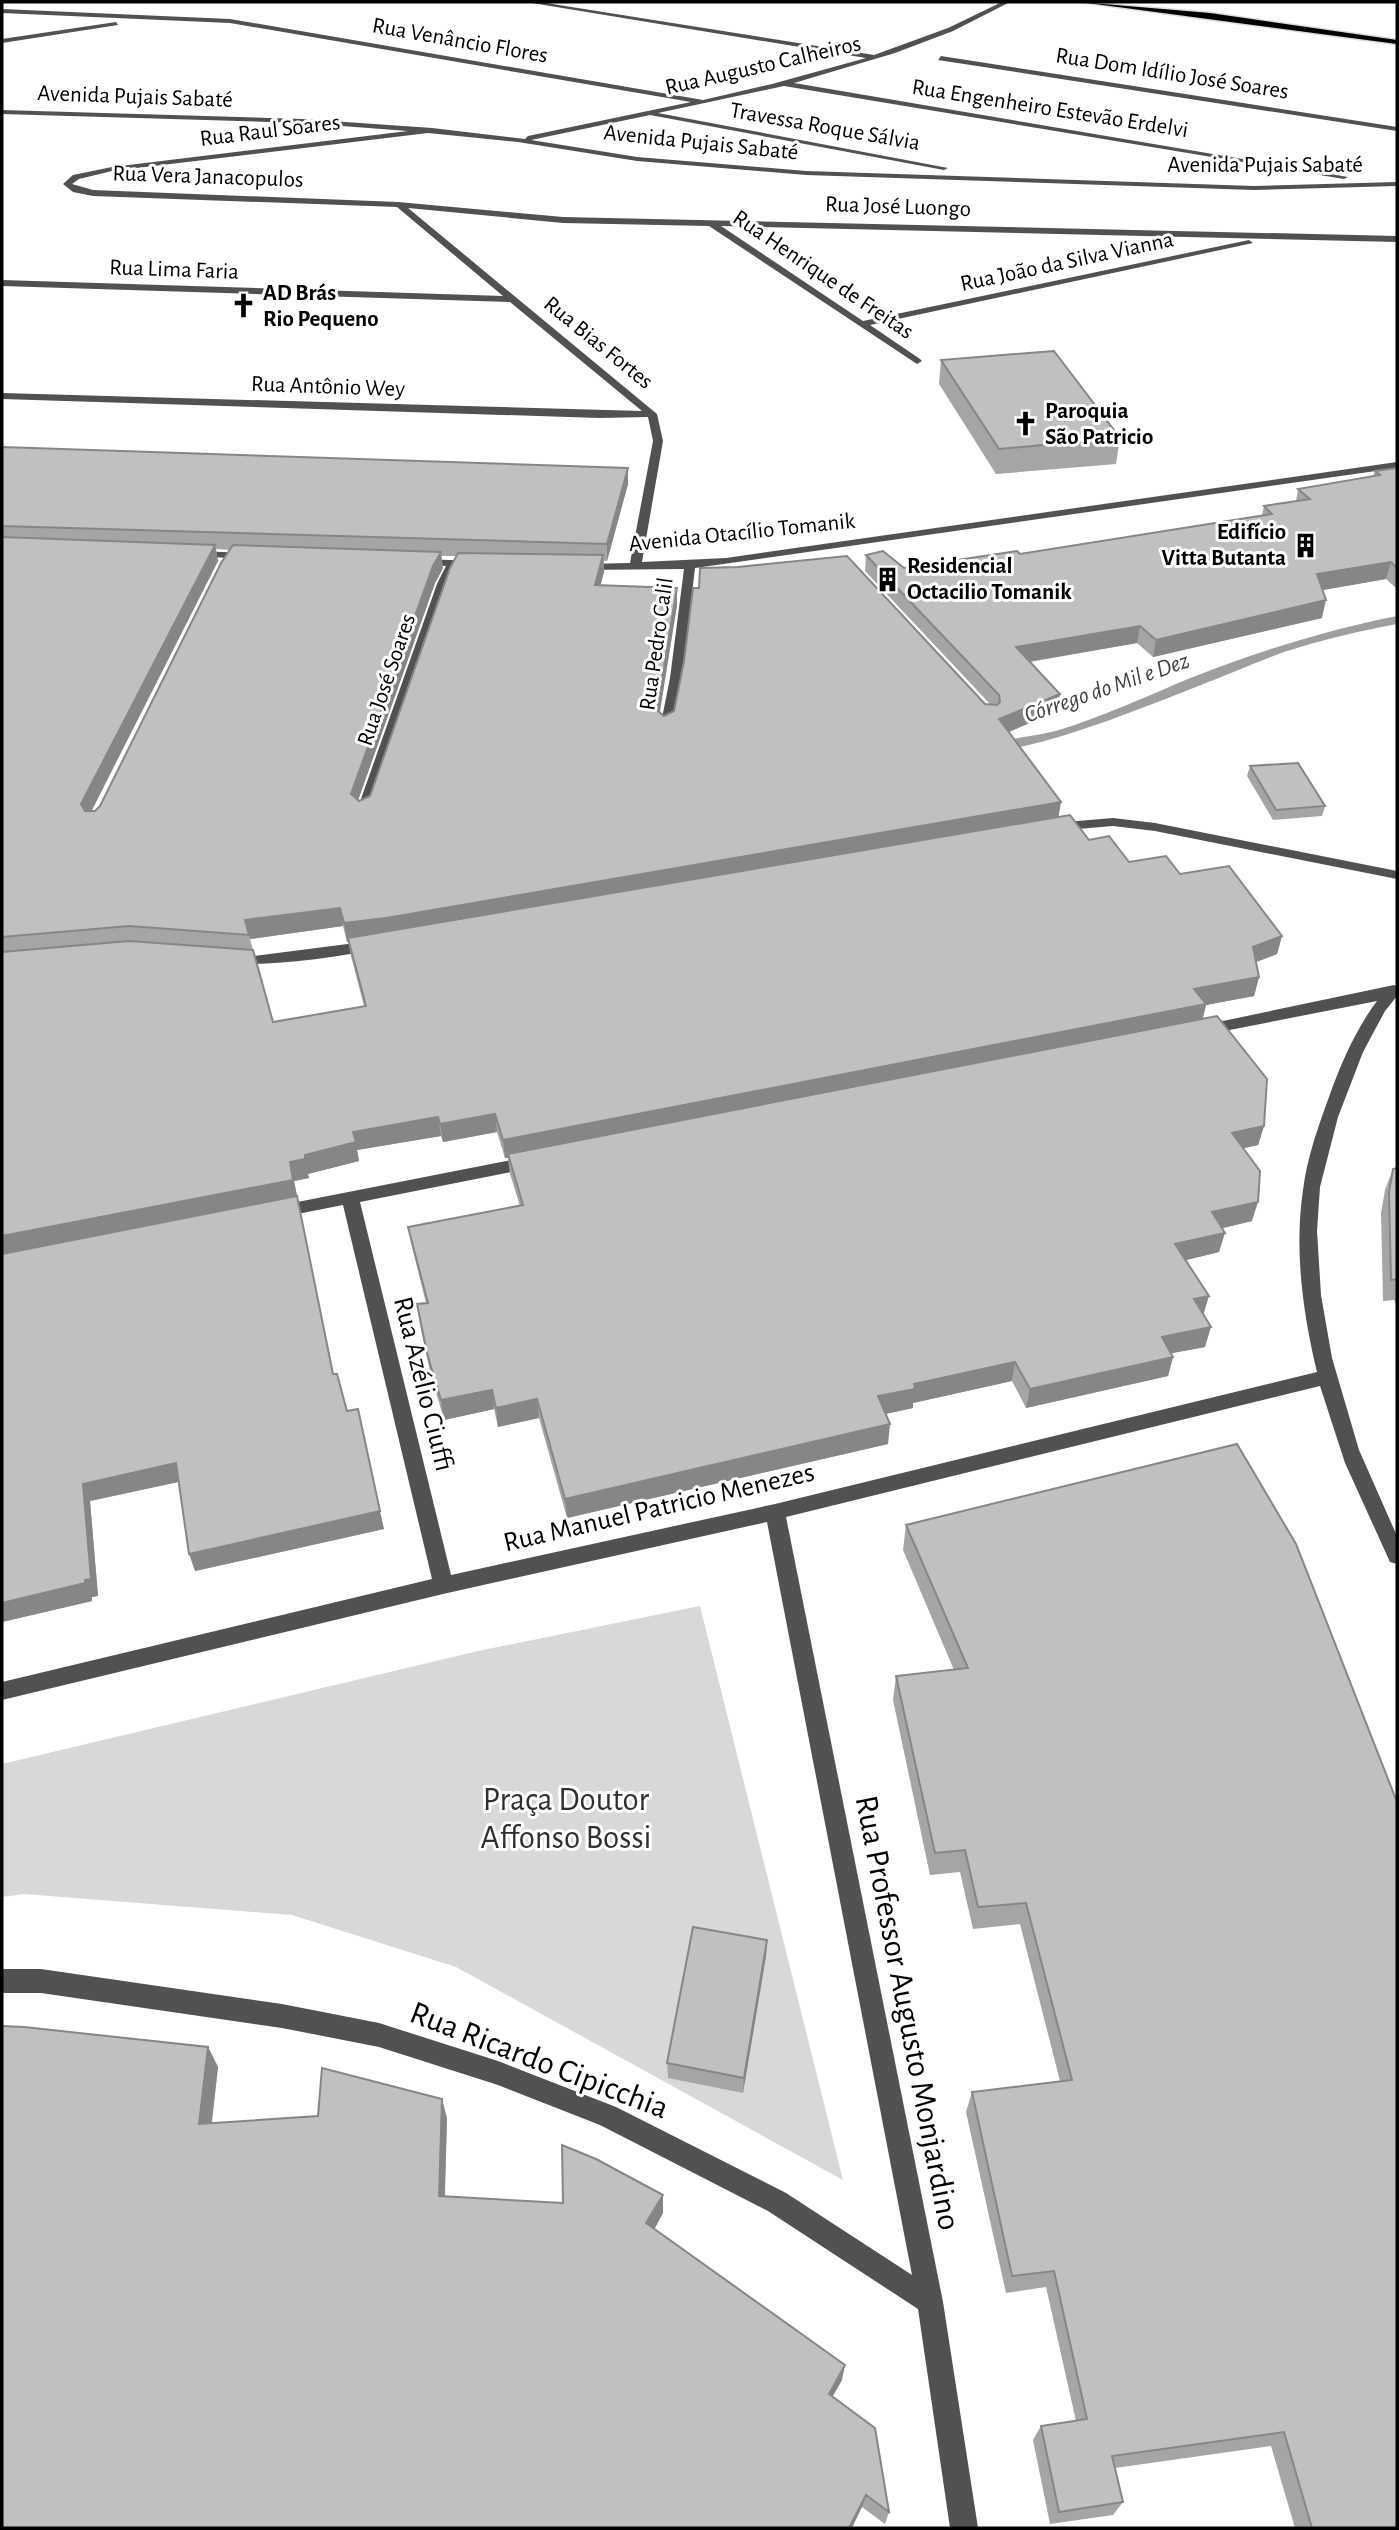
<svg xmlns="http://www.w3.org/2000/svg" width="1399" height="2530" viewBox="0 0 1399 2530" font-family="'Alegreya Sans',sans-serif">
<rect width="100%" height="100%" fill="#fff"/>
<path fill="#d8d8d8" d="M700 1606 843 2180 456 1967 292 1915 24 1894 2 1897V1764L478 1651Z"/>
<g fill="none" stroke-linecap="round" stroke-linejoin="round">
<path fill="#9f9f9f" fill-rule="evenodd" d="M1397 616V624C1359 631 1321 640 1284 652 1241 667 1013 768 987 746 995 740 1044 735 1059 730 1105 716 1149 695 1193 677 1259 651 1327 630 1397 616Z"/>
<defs>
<path id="major" d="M1080 2 1210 13 1397 40V44Z"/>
</defs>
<use href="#major" stroke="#dbdbdb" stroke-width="3"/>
<path fill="#515151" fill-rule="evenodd" d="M526 2H540L874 55 948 28 1002 2H1010L953 31 895 53 794 83 1348 177 1344 179 784 86 658 113 948 168 944 170 650 115 531 140 637 157 806 171 1254 186 1397 182V186L1254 190 806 175 637 161 518 142 428 133 112 171 79 179 72 184 93 190 398 202 563 217 1397 236V242L721 226 863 321 1249 240 1253 243 870 325 920 359 922 361 917 364 709 226 563 223 408 208 657 414 663 441 642 562 726 558 1397 462V468L695 568 682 678 672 728 666 732 660 728 670 678 684 569 582 570 576 567 582 564 630 563 653 441 648 417 599 418 2 399V393L642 411 510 302 2 286V280L503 296 397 207 93 196 73 192 63 184 73 175 112 167 408 131 302 123 2 114V110L302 119 432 128 525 139 528 136 691 102 230 23 2 13V9L230 19 703 100 772 84 866 58Z
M116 22 118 25 2 43V39Z
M941 56 1397 127V131L938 60Z
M194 551 250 553 256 556 250 559 190 556 188 554Z
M421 559 477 561 483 564 477 567H458L449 584 370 813 363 817 356 813 437 584 446 566 417 564V560Z
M1113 818 1155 823 1397 871V879L1155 831 1113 826 1054 831 1047 827 1054 823Z
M371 941 376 943 378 946 376 949C354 955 238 972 225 959L232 954 254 956Z
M1394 985 1397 986V996L1385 1011 1363 1052 1338 1117 1320 1187 1317 1231 1321 1295 1332 1358 1359 1450 1397 1536V1564L1390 1562 1345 1463 1320 1386 786 1517 943 2302 978 2528H950L918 2309 768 2211 600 2125 498 2085 379 2047 282 2028 41 1993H2V1969H41L282 2004 379 2023 498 2061 616 2107 786 2193 912 2275 767 1522 443 1594 2 1700V1682L432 1579 343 1205 277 1218 268 1212 277 1206 531 1156 539 1162 531 1168 360 1202 451 1575 775 1504 1317 1372C1303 1314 1294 1250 1303 1190 1307 1158 1318 1127 1329 1097 1341 1063 1356 1029 1377 1001L1204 1035 1196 1030 1204 1025Z"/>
<use href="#major" fill="#000" fill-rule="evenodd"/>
</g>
<path fill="#a5a5a5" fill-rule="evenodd" d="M941 360 1120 438 1116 464 996 474 939 384Z
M2 447 628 484 607 561H604V572L600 585 677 605 660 712 664 716 990 704 865 571 866 555 904 568 1020 554 1262 515 1264 506 1296 501 1298 489 1373 476 1375 471 1397 468V589L1386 579 1322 590V618L1153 657 1137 643 1030 662 1060 694 1057 711 1009 732 1059 817 1089 840 1129 862 1180 874 1282 936 1277 954 1256 962 1259 977 1254 996 1206 1005 1202 1018 1264 1126 1258 1145 1244 1148 1252 1221 1222 1228 1219 1252 1186 1260 1203 1315 1205 1347 1171 1353 1173 1357 1168 1376 1026 1408 1012 1381 913 1403V1408L885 1414 888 1444 567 1518 539 1418 498 1427 494 1409 444 1420 430 1372 420 1324 417 1304 426 1303 412 1247 408 1227 520 1206 510 1174 508 1158H505L497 1132 443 1142 441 1136 357 1150 359 1161 308 1174 309 1178 294 1181 333 1374 347 1411 384 1529 195 1571 179 1482 90 1501 98 1596 92 1597V1601L2 1622ZM216 549 230 550 100 806 95 811H91L218 561ZM441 556H456L370 796 359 801 358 800 435 583 443 568ZM343 926 347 942 348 941 351 956 364 1006 273 1022 250 939Z
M1250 766 1325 806 1322 816 1273 820 1247 776Z
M1397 1168V1307L1394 1300 1383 1301 1381 1213 1385 1190 1393 1169Z
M906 1525 1397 2528H1295L1271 2446 1115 2468 1123 2502 1113 2515 1050 2524 1033 2440 1041 2426 1076 2421 1046 2287 1006 2293 966 2112 972 2092 1060 2081 1020 1924 973 1929 960 1872 930 1875 893 1700 896 1676 954 1670 903 1550Z
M767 1940 766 1956 743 2093 668 2078 667 2063Z
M208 2047 218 2067 212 2123 447 2118 445 2196 663 2213 654 2229 842 2380 832 2397 889 2512 885 2524 862 2507 2 2528Z"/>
<path fill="#868686" d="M628 468V484L607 561V544Z
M215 545 218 561 86 822 81 804Z
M441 552 443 568 435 583 354 812 351 794 433 566Z
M603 555 604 572 596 602 595 585Z
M1391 562 1386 579 1312 592 1317 574Z
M677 588V605L657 727V710Z
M1326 600 1322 618 1153 657 1156 640Z
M1140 626 1137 643 1014 664 1016 647Z
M1060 694 1057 711 997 737 999 719Z
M1061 802 1058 820 389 936 347 942 344 923Z
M340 908 343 926 250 939 245 920Z
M1282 936 1277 954 1248 965 1253 947Z
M1259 977 1254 996 1206 1005 1202 1022 508 1154V1158H505L503 1140 1194 989Z
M495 1114 497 1132 443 1142 440 1124Z
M438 1117 441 1136 357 1150 359 1161 308 1174 309 1178 294 1181 337 1392 2 1256V1236L290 1162 353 1132Z
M1264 1126 1258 1145 1227 1152 1232 1133Z
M1258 1202 1252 1221 1207 1232 1212 1212Z
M1225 1233 1219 1252 1170 1264 1175 1244Z
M1209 1296 1203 1316 1194 1299Z
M1211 1327 1205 1347 1157 1356 1162 1337Z
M1173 1357 1168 1376 1026 1408 1030 1389Z
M1015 1362 1012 1381 913 1403V1408L876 1416 878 1396 914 1384Z
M492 1390 494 1409 444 1420 441 1400Z
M537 1399 539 1418 498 1427 496 1408Z
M890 1424 888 1444 567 1518 565 1499Z
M176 1463 182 1481 90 1501 98 1596 92 1597V1601L2 1622V1603L83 1484Z
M380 1511 384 1529 195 1571 189 1554Z
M767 1940 766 1956 743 2093 744 2078Z
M208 2047 218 2067 209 2143 199 2124Z
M442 2099 447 2118 444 2213 439 2196Z
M663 2195V2213L648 2241 646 2223Z
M845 2365 842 2380 826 2408 829 2394Z
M866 2495 862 2507 852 2528H849Z"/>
<path fill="#c0c0c0" stroke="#868686" stroke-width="2" d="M1054 351 1120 438 999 449 941 360Z
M2 447 628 468 607 544 2 526Z
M1397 468V568L1391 562 1317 574 1326 600 1156 640 1140 626 1016 647 1060 694 999 719 1061 802 386 918 344 923 340 908 245 920 249 935 129 926 2 937V537L215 545 81 804 85 811H95L100 806 221 563 233 545 441 552 433 566 351 794 359 801 370 796 450 568 458 553 603 555 595 585 677 588 657 710 664 716 674 711 684 661 693 588H699L700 568 738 567 847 556 985 704 997 705 1000 702 999 695 866 555 883 551 904 568 1017 551 1020 554 1272 514 1264 506 1310 499 1298 489 1380 475 1375 471Z
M1298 763 1325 806 1276 810 1250 766Z
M1070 815 1089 840 1109 836 1129 862 1166 856 1180 874 1229 866 1282 936 1253 947 1259 977 1194 989 1206 1004 503 1140 495 1114 440 1124 438 1117 353 1132 356 1142 305 1155V1159L290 1162 293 1180 2 1236V952L129 941 253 950 273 1022 366 1006 348 938Z
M1217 1016 1267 1079 1264 1126 1232 1133 1260 1171 1258 1202 1212 1212 1225 1233 1175 1244 1209 1296 1194 1299 1211 1327 1162 1337 1173 1357 1030 1389 1015 1362 914 1384 915 1389 878 1396 890 1424 565 1499 537 1399 496 1408 492 1390 441 1400 427 1353 417 1304 428 1303 408 1227 523 1205 508 1154Z
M1397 1168V1279L1391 1280 1389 1192 1393 1169Z
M297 1196 333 1374H337L347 1411 358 1409 380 1511 189 1554 176 1463 83 1484 91 1579 85 1580V1583L2 1603V1254Z
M1237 1444 1296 1544 1397 1802V2528H1312L1284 2432 1112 2456 1123 2502 1059 2512 1041 2426 1087 2419 1054 2271 1012 2276 972 2092 1072 2080 1026 1903 978 1907 965 1850 935 1853 896 1676 968 1668 906 1525Z
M693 1927 767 1940 744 2078 667 2063Z
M2 2026 24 2027 208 2047 199 2124 318 2116 322 2068 442 2099 439 2196 563 2203 562 2145 596 2159 663 2195 646 2223 845 2365 829 2394 875 2428 889 2512 866 2495 849 2528H2Z"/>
<defs>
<symbol id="church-bare" viewBox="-9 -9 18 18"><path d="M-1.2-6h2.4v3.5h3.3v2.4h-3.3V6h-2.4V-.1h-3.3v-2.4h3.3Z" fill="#000" stroke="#fff" stroke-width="2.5" paint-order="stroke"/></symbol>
<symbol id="building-bare" viewBox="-9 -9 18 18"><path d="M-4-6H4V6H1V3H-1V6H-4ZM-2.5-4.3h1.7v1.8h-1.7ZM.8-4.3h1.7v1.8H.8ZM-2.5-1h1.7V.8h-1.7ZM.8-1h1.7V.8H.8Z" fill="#000" stroke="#fff" stroke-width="2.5" paint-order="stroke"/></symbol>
</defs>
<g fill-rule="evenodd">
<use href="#church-bare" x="226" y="288" width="35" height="35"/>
<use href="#church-bare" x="1008" y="406" width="35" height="35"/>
<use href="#building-bare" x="1288" y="528" width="35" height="35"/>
<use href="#building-bare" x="870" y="562" width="35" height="35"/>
</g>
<g text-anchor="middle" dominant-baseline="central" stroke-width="6" stroke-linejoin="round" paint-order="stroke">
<g font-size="23" fill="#000" stroke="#fff">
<text transform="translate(460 41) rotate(10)">Rua Venâncio Flores</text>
<text transform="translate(763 66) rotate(-13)">Rua Augusto Calheiros</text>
<text transform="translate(1172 74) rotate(9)">Rua Dom Idílio José Soares</text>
<text transform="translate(135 97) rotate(2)">Avenida Pujais Sabaté</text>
<text transform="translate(1050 109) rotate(9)">Rua Engenheiro Estevão Erdelvi</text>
<text transform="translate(825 127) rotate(10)">Travessa Roque Sálvia</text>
<text transform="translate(270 131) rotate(-7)">Rua Raul Soares</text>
<text transform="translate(701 143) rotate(6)">Avenida Pujais Sabaté</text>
<text x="1265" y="165">Avenida Pujais Sabaté</text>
<text transform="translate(208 177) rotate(2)">Rua Vera Janacopulos</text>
<text transform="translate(898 207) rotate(2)">Rua José Luongo</text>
<text transform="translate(1067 262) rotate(-12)">Rua João da Silva Vianna</text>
<text transform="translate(174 270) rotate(2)">Rua Lima Faria</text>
<text transform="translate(823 275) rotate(34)">Rua Henrique de Freitas</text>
<text transform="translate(598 343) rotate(39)">Rua Bias Fortes</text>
<text transform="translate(328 387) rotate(2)">Rua Antônio Wey</text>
<text transform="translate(742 533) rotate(-6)">Avenida Otacílio Tomanik</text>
<text transform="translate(657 644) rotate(-82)">Rua Pedro Calil</text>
<text transform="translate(387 680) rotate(-71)">Rua José Soares</text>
</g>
<g font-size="23" font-weight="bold" fill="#000" stroke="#fff" text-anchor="start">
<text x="263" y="293">AD Brás<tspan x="263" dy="26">Rio Pequeno</tspan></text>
<text x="1045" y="411">Paroquia<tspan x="1045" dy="26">São Patricio</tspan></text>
<text x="1286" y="532" text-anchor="end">Edifício<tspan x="1286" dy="26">Vitta Butanta</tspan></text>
<text x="907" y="566">Residencial<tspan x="907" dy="26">Octacilio Tomanik</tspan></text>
</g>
<g font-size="24" font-style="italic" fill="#404040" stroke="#fff">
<text transform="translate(1107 688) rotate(-19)">Córrego do Mil e Dez</text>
</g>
<g font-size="28" fill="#000" stroke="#fff">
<text transform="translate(423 1384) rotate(76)">Rua Azélio Ciuffi</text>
<text transform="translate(659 1508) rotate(-13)">Rua Manuel Patricio Menezes</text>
</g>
<g font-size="33" fill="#2f2f2f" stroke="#fff">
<text x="566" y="1800">Praça Doutor<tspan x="566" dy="38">Affonso Bossi</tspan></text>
</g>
<g font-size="33" fill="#000" stroke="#fff">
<text transform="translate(907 2013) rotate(79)">Rua Professor Augusto Monjardino</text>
<text transform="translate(539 2061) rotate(21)">Rua Ricardo Cipicchia</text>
</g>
</g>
<rect width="1399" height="2530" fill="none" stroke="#000000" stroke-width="7"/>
</svg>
